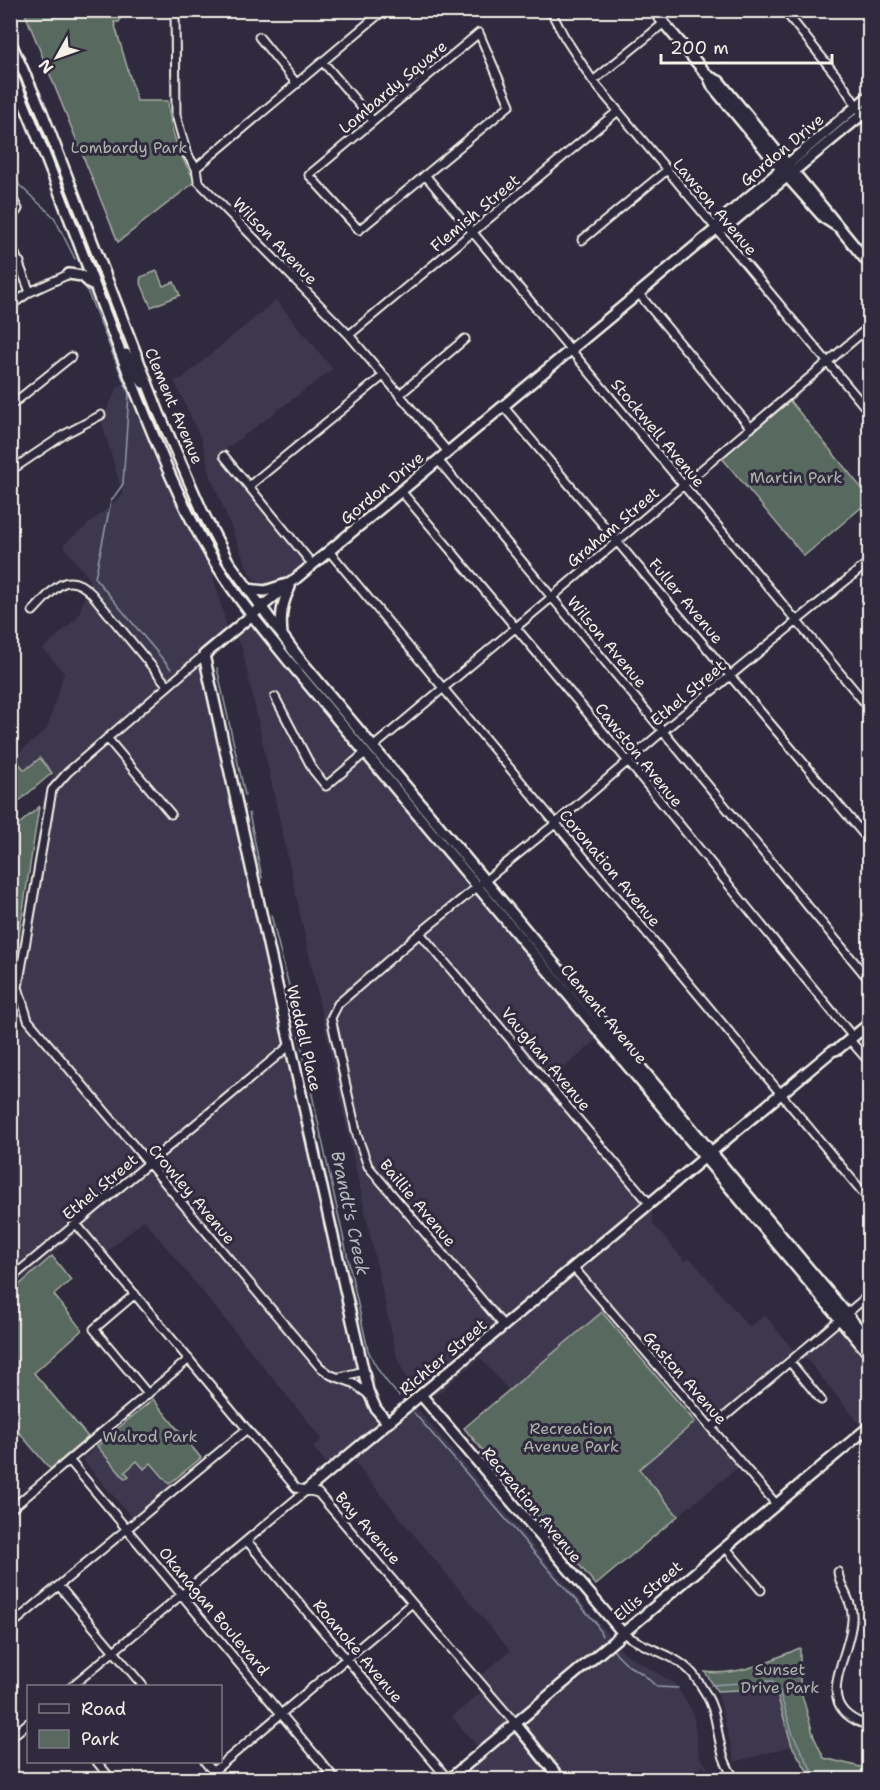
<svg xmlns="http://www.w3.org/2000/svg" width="880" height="1790" viewBox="0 0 880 1790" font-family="'Shantell Sans',sans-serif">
<rect width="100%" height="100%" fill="#2f2a3d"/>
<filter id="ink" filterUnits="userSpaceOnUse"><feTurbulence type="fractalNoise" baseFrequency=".0167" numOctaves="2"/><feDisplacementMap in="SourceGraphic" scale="12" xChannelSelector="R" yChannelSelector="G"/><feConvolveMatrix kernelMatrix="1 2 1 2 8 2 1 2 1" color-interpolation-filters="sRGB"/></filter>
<g filter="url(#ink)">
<path fill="#3d374e" d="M276 300 333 369 221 453 313 565 280 593 254 579 249 572 211 477 202 441 174 380 181 379Z
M133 377 197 516 227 627 233 635 258 615 606 1032 547 1083 652 1210 653 1224 685 1261 690 1258 749 1327 765 1315 799 1357 713 1429 741 1465 678 1516 639 1469 695 1422 603 1312 509 1391 480 1358 436 1395 412 1391 397 1358 242 648 234 635 209 656 379 1403 390 1417 410 1400 624 1653 674 1683 690 1707 694 1718 699 1756 715 1779H711L703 1766 689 1779H448L481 1751 452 1717 487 1687 479 1677 510 1651 344 1450 327 1464 313 1447 322 1439 144 1220 98 1259 76 1234 11 1288V1044L28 1020 18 987 43 799 53 775 40 758 25 771 14 757 47 729 64 673 43 649 78 617 90 580 63 545 123 495 101 420 118 387Z
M846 1314 869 1342V1426L865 1431 801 1352Z
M97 1446 119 1473 141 1453 170 1487 132 1518 82 1459Z
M761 1689 778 1698 792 1746 735 1762 717 1691Z"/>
<path fill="#596961" stroke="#a6ada4" stroke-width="1.5" d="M24 11H124L119 22H114L137 101H168C170 132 179 157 196 181L118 242Z
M157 271 163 286 174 282 180 295 151 307 140 281 141 277Z
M790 401 869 497V501L804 556 722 458Z
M10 754 25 770 40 758 52 773 11 808Z
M39 807 14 968 10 964 11 831Z
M52 1256 71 1280 54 1295 82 1330 34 1373 88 1437 50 1469 11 1423 10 1293Z
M602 1312 695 1422 639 1469 678 1516 596 1585 464 1428Z
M153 1399 201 1458 169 1484 151 1463 144 1469 137 1461 125 1472 129 1476 125 1479 97 1446Z
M800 1648V1688L814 1737 824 1758 869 1769V1779H812L792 1746 778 1698 761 1689 717 1691 705 1672C741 1676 768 1661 800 1648Z"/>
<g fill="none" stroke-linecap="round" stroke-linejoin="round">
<path stroke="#929ea7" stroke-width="1.5" d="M10 166 16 173 19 185 54 217 75 259
M84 283 129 394 123 484 111 501 95 578 171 669
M217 668 245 795
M249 813 262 878
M271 915 292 998
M297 1026 368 1350C375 1368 386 1382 399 1396
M414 1413C475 1482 534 1554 596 1623L602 1636
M613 1650 629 1666 643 1674 657 1687 678 1688
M711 1685 772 1681 779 1690 793 1735 817 1780"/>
<defs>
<path id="street" d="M175 10 176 115 187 154 196 168 198 181 349 335 448 452
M550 10 565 38 593 81 870 413
M784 10 839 79 870 126
M479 33 510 105 359 230 309 175Z
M259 37 297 84
M323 62 373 121
M593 81 664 23
M196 168 384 10
M425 175 870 709
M10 194 18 209 10 220
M582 240 667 170
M10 241 30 292
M10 266 20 262
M639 294 751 428
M10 306 30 292 69 274
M349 335 618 111
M399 395 465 339
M10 406 71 357
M503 406 870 842
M224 456 313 565
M438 460 870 981
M10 471 65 434 101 415
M249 486 383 376
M401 491 621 753 853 1037
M329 551 870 1201
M33 611C53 591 66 567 92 594L168 686
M204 655 68 772 52 790 18 987 28 1020 320 1367 331 1375 353 1383 369 1395
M275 697 313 770 326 786 365 753
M107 738 171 814
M373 747 552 597 870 326
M420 933 650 1204
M849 1039 870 1063
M77 1225 296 1488 318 1493 515 1723
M574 1268 777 1505
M10 1279 289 1046
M135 1294 94 1329 148 1394
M504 1326 368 1166 357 1135 331 1018 338 1004 420 933 555 824 663 731 870 561
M790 1362 821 1400
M340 1377 364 1371
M711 1428 870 1294
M69 1460 336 1780
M10 1510 189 1359
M247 1541 448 1779
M725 1547 761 1590
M838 1572C840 1589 854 1602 852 1620 850 1660 808 1708 870 1726
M59 1586 143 1686
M10 1626 247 1429
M622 1632C644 1650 674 1652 693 1674 701 1685 709 1697 713 1710 720 1735 719 1759 736 1780
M72 1686 307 1490
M10 1738 28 1723
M97 1762 112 1780
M205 1762 220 1780
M203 1780 412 1603"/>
<path id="secondary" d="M653 10 708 76 713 87 791 181 824 218 838 227
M10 41 42 112 159 413 203 513 228 561 298 657 870 1342
M10 70C53 169 88 271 128 372 153 434 176 496 210 554 233 594 263 629 291 664L870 1355
M708 76 719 81 870 265
M716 229 725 228 870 108
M69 274 82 276 92 285
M126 354 143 383
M248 589 265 591 287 584
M282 634C280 616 282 603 290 587
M421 1395 622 1632
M388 1423 376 1409 368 1391C312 1146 258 901 204 655L716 229 720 221 870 95
M307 1490 832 1051 838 1049 870 1023
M515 1723 561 1780
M448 1780 870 1426"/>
</defs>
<use href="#street" stroke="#f4f1e8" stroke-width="11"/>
<use href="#secondary" stroke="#f4f1e8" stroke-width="14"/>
<use href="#street" stroke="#2f2a3d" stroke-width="7"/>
<use href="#secondary" stroke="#2f2a3d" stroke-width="9"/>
</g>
</g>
<g text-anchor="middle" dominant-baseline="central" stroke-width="6" stroke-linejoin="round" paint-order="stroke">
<g font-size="16" fill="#f4f1e8" stroke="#2f2a3d">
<text transform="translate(393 87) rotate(-40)">Lombardy Square</text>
<text transform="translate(782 150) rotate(-40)">Gordon Drive</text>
<text transform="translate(715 207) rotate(50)">Lawson Avenue</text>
<text transform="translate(475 213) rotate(-40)">Flemish Street</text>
<text transform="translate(275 241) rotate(46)">Wilson Avenue</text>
<text transform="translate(174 406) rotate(67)">Clement Avenue</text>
<text transform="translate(658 433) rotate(50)">Stockwell Avenue</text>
<text transform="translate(382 488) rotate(-40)">Gordon Drive</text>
<text transform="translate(613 527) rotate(-40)">Graham Street</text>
<text transform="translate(686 601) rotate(50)">Fuller Avenue</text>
<text transform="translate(607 642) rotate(50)">Wilson Avenue</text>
<text transform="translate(688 693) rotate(-40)">Ethel Street</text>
<text transform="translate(639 755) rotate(51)">Cawston Avenue</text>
<text transform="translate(610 868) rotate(50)">Coronation Avenue</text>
<text transform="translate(604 1014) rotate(50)">Clement Avenue</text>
<text transform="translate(304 1038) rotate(77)">Weddell Place</text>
<text transform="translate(546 1059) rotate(50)">Vaughan Avenue</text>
<text transform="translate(100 1187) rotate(-40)">Ethel Street</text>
<text transform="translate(192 1194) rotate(50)">Crowley Avenue</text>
<text transform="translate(418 1203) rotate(50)">Baillie Avenue</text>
<text transform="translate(443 1357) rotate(-40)">Richter Street</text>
<text transform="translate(685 1378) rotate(49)">Gaston Avenue</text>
<text transform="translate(532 1505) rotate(50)">Recreation Avenue</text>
<text transform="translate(368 1528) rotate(49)">Bay Avenue</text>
<text transform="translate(648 1591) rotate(-40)">Ellis Street</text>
<text transform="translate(214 1611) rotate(50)">Okanagan Boulevard</text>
<text transform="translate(358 1651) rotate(50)">Roanoke Avenue</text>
</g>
<g font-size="16" fill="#aeb4ab" stroke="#2f2a3d">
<text x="129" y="147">Lombardy Park</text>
<text x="796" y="477">Martin Park</text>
<text x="571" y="1428">Recreation<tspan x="571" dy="18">Avenue Park</tspan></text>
<text x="150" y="1436">Walrod Park</text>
<text x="780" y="1669">Sunset<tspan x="780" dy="18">Drive Park</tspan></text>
</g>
<g font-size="18" font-style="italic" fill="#b2babc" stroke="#2f2a3d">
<text transform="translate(350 1213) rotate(78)">Brandt's Creek</text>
</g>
</g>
<rect width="880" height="1790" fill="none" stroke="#2f2a3d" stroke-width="36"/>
<rect x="18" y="18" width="844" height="1754" fill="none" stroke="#f4f1e8" stroke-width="2" filter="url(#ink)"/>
<rect x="27" y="1685" width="195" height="78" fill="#2f2a3d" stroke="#7e7a81" stroke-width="1.5"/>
<rect x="39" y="1704" width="30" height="9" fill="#2f2a3d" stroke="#7e7a81" stroke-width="1.5"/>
<text x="81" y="1715" font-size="18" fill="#f4f1e8">Road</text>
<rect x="39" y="1730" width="30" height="18" fill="#596961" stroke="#7e7a81" stroke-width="1.5"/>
<text x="81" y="1745" font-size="18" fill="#f4f1e8">Park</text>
<g transform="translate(57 57) rotate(230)" stroke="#2f2a3d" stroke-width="4.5" paint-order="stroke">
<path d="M0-4.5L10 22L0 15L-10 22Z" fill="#f4f1e8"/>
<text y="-9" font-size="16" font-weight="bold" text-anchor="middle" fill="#f4f1e8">N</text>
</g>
<path d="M661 54v9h171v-9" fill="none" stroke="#f4f1e8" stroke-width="3"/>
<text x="670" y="54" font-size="18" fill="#f4f1e8" stroke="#2f2a3d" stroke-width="4.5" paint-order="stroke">200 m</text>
</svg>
